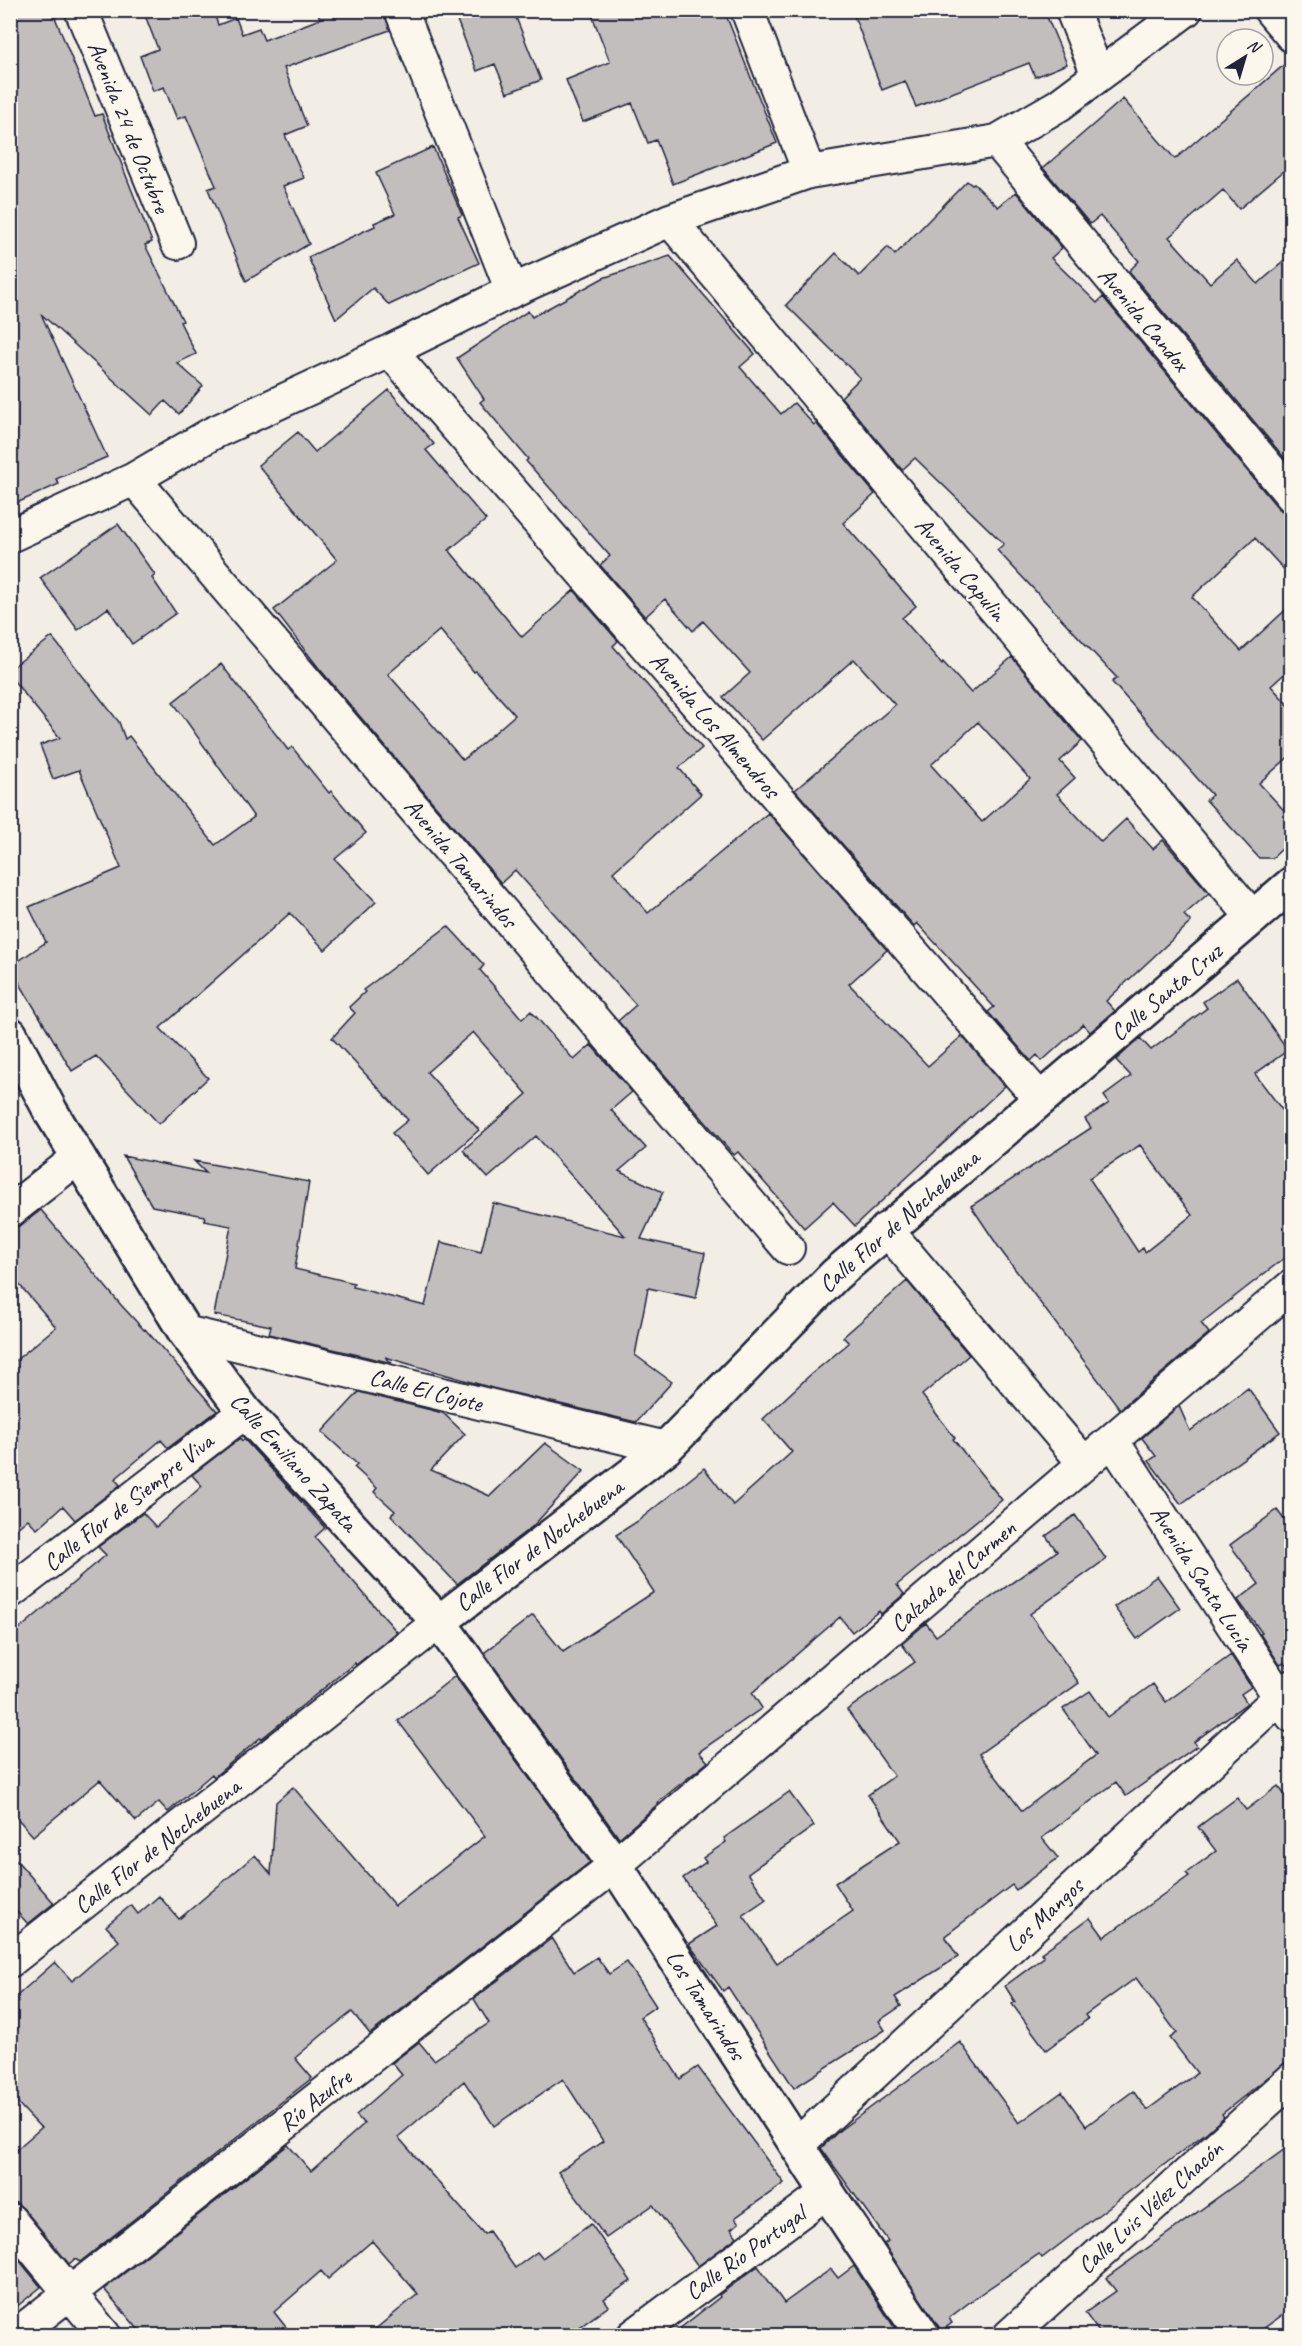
<svg xmlns="http://www.w3.org/2000/svg" width="1302" height="2346" viewBox="0 0 1302 2346" font-family="Caveat,sans-serif">
<rect width="100%" height="100%" fill="#f2eee5"/>
<filter id="ink" filterUnits="userSpaceOnUse"><feTurbulence type="fractalNoise" baseFrequency=".0167" numOctaves="2"/><feDisplacementMap in="SourceGraphic" scale="12" xChannelSelector="R" yChannelSelector="G"/><feConvolveMatrix kernelMatrix="1 2 1 2 8 2 1 2 1" color-interpolation-filters="sRGB"/></filter>
<g filter="url(#ink)">
<path fill="#c2bebe" stroke="#22223b" stroke-width="1.5" fill-rule="evenodd" d="M10 10H52L95 116 102 114 152 242 145 245 183 321 180 322 196 354 177 363 203 386 179 414 165 401 152 415 41 314 107 457 56 479 59 484 10 506Z
M143 10H213L218 25 236 18 242 34 259 28 264 40 320 19 317 10H383L390 30 284 68 307 126 285 135 304 178 283 186 309 244 246 281 208 189 216 186 186 116 177 119 164 87 153 91 140 56 158 49Z
M453 10H513L541 80 507 93 495 64 477 71Z
M590 10H724L777 143 673 184 656 140 648 143 632 103 583 122 566 80 610 62Z
M852 10H1044L1067 64 1035 77 1029 63 916 107 905 81 882 90Z
M1292 58V164L1239 209 1223 190 1169 237 1210 283 1237 260 1258 284 1292 254V467L1129 271 1139 261 1100 216 1090 224 1043 168 1123 99 1175 159Z
M433 147 462 215 458 217 479 263 389 305 373 288 336 319 308 257 375 226 374 223 395 214 376 173Z
M967 181 972 185 974 184 998 207 1016 192 1062 248 1051 258 1097 303 1103 297 1278 508 1285 513H1292V578L1255 538 1192 597 1241 651 1292 604V667L1271 686 1292 709V754L1259 783 1292 819V840L1272 858H1259L1206 800 1212 795 1112 682 1117 678 997 550 1004 544 915 458 902 470 841 397 860 378 786 305 836 253 859 276 888 247 895 255Z
M670 256 755 354 740 367 781 414 794 403 814 425 816 423 875 494 843 523 916 606 902 618 942 664 943 662 971 693 1012 657 1082 741 1060 761 1075 778 1057 794 1101 842 1126 819 1153 849 1163 840 1209 893 1184 915 1191 922 1106 1001 1115 1011 1090 1032 1083 1024 1042 1061 1037 1055 1031 1061 988 1012 994 1007 917 923 914 926 795 790 895 705 854 659 762 740 723 697 750 673 703 621 693 631 665 599 645 617 600 565 610 556 526 461 528 459 480 402 484 399 457 358 528 311 532 317 603 278ZM978 722 1030 779 982 822 931 765Z
M389 390 434 444 426 450 486 520 449 550 522 637 574 590 618 641 613 646 702 748 679 768 701 794 613 872 648 913 768 813 887 950 849 984 928 1066 962 1036 1005 1086 855 1226 833 1202 804 1228 738 1152 734 1155 618 1021 636 1005 515 870 501 883 318 667 274 610 337 560 258 465 298 432 315 452ZM440 630 474 672 476 671 515 715 463 760 388 674Z
M118 524 155 575 152 578 176 613 132 644 108 608 78 630 40 578Z
M52 637 119 722 125 739 129 736 215 845 254 817 173 702 221 664 288 750 292 747 329 793 331 791 366 833 335 859 376 902 325 950 290 913 160 1028 208 1078 159 1124 96 1056 72 1071 10 967 46 942 29 907 121 868 79 770 53 779 40 745 60 738 10 676V669Z
M448 926 484 965 480 970 522 1019 531 1011 574 1060 591 1045 632 1092 611 1110 646 1148 619 1171 663 1192 641 1239 705 1253 696 1298 648 1288 635 1355 672 1382 636 1422 492 1388 385 1357 392 1363 269 1334 271 1326 214 1315 231 1226 204 1221 205 1216 152 1206 123 1156 206 1173 194 1161 309 1182 295 1269 354 1283 353 1287 425 1306 441 1242 481 1252 493 1203 625 1236 536 1136 488 1178 463 1150 527 1094 473 1032 427 1072 479 1130 428 1175 392 1133 408 1120 332 1038 355 1013 349 1007 365 992 363 990Z
M1237 978 1288 1050 1255 1074 1292 1123V1252L1201 1323 1209 1333 1120 1409 1002 1252 971 1206 1091 1128 1085 1119 1109 1103 1104 1096 1131 1076 1116 1060 1140 1038 1151 1050 1207 1008 1203 1002ZM1140 1145 1192 1215 1145 1252 1143 1248 1138 1252 1089 1178Z
M41 1210 121 1305 144 1330 145 1329 217 1411 168 1448 161 1440 115 1479 120 1485 75 1520 63 1506 37 1529 28 1519 10 1534V1365L56 1327 10 1274V1229L21 1225Z
M907 1281 969 1355 922 1395 955 1438 953 1439 1002 1500 897 1585 904 1594 881 1614 879 1611 852 1632 840 1617 752 1693 762 1708 699 1752 708 1762 658 1802 659 1803 619 1838 484 1653 533 1615 563 1652 654 1592 616 1535 638 1521 704 1468 733 1505 792 1452 763 1419 809 1376 849 1343 843 1337Z
M1248 1388 1280 1432 1181 1504 1149 1461 1156 1456 1142 1438 1179 1406 1190 1431Z
M359 1392 443 1413 465 1434 431 1470 490 1496 545 1443 584 1471 533 1526 457 1584 391 1515 395 1511 374 1492 377 1488 354 1467 357 1464 322 1432Z
M240 1438 242 1441 244 1439 325 1528 315 1537 397 1632 356 1665 355 1663 261 1739 260 1738 214 1777 212 1774 168 1812 159 1802 136 1821 100 1780 33 1836 10 1810V1637L106 1555 98 1547 143 1513 156 1527 202 1486 192 1475Z
M1277 1510 1292 1530V1669H1288L1284 1663 1280 1665 1260 1634 1262 1633 1238 1600 1259 1584 1230 1545Z
M1075 1515 1106 1559 1030 1614 1079 1683 979 1754 1022 1811 1096 1755 1063 1709 1090 1691 1108 1717 1153 1684 1166 1702 1231 1655 1251 1687 1241 1694 1247 1703 1194 1742 1197 1746 1126 1796 1116 1782 1042 1838 1058 1858 1016 1890 1012 1885 945 1936 958 1957 895 1997 901 2006 879 2021 885 2030 794 2088 728 1987 723 1991 689 1944 717 1926 683 1878 706 1862 703 1858 726 1842 724 1838 789 1792 814 1826 748 1873 766 1899 743 1915 777 1963 853 1911 835 1883 900 1841 868 1795 894 1776 847 1710 915 1662 902 1644 926 1623 936 1636 1057 1551 1046 1536Z
M1157 1576 1180 1608 1137 1639 1114 1607Z
M455 1676 590 1862 370 2034 352 2012 322 2035 295 2058 312 2078 80 2262 75 2259 69 2264 24 2209 17 2203 10 2202V2155L41 2128 10 2095V2002L55 1962 72 1981 119 1941 106 1926 131 1905 138 1914 159 1896 179 1919 255 1855 271 1874 276 1802 293 1787 395 1906 485 1836 398 1721Z
M1278 1786 1292 1804V2058L1222 2114 1224 2117 1207 2132 1042 2258 1039 2254 979 2295 949 2318 952 2323 941 2331 884 2244 888 2241 821 2148 840 2130 960 2042 1019 2123 1062 2092 1086 2126 1133 2091 1147 2110 1197 2073 1170 2038 1177 2033 1136 1978 1085 2015 1088 2019 1046 2050 1012 2004 1015 2002 1005 1986 1044 1957 1041 1953 1090 1918 1104 1937 1189 1876 1186 1873 1216 1851 1198 1827 1237 1798 1246 1810Z
M10 1853 54 1903 28 1924 10 1904Z
M552 1938 574 1972 597 1957 609 1974 627 1962 656 2006 640 2017 680 2079 698 2067 784 2183 735 2218 739 2223 731 2229 737 2237 698 2266 653 2205 606 2238 558 2172 603 2141 563 2079 494 2126 464 2081 398 2137 484 2234 489 2231 515 2268 537 2252 542 2258 591 2224 631 2281 604 2299 609 2306 567 2336H367L418 2294 372 2241 328 2279 321 2271 274 2312 293 2336H144L104 2289 288 2145 311 2171 364 2124 356 2115 402 2075 392 2063 419 2042 434 2060 489 2023 474 1999Z
M1292 2144V2308L1253 2336H1102L1085 2313 1116 2291 1106 2278Z
M10 2249 41 2287 10 2312Z
M758 2266 784 2303 831 2269 838 2278 854 2266 900 2336H670L720 2297 719 2295Z"/>
<g fill="none" stroke-linecap="round" stroke-linejoin="round">
<defs>
<path id="minor" d="M81 10 177 243
M401 10 512 291
M747 10 809 172
M1072 10 1098 75
M1270 10 1292 36
M997 141 1292 496
M670 220 1253 918
M390 351 1040 1099
M134 479 788 1248
M10 536 134 479 211 434 390 351 512 291 670 220 809 172 997 141 1059 105 1186 10
M10 1211 79 1157
M886 1229 1084 1463
M185 1332 666 1448
M1112 1440 1292 1716
M10 1592 245 1412
M10 1961 439 1622
M797 2145 1292 1686
M10 2220 105 2336
M15 2336 615 1865 1292 1286
M633 2336 827 2192
M1009 2336 1292 2079"/>
<path id="tertiary" d="M10 1034 51 1112 185 1332 245 1412 439 1622 615 1865 827 2192 923 2336
M439 1622 666 1448 835 1275 1292 884"/>
</defs>
<use href="#minor" stroke="#22223b" stroke-width="36"/>
<use href="#tertiary" stroke="#22223b" stroke-width="38"/>
<use href="#minor" stroke="#fbf7ec" stroke-width="32"/>
<use href="#tertiary" stroke="#fbf7ec" stroke-width="33"/>
</g>
</g>
<g text-anchor="middle" dominant-baseline="central" stroke-width="5" stroke-linejoin="round" paint-order="stroke">
<g font-size="24" fill="#22223b" stroke="#fbf7ec">
<text transform="translate(129 127) rotate(68)">Avenida 24 de Octubre</text>
<text transform="translate(1144 319) rotate(50)">Avenida Candox</text>
<text transform="translate(961 569) rotate(50)">Avenida Capulin</text>
<text transform="translate(715 725) rotate(49)">Avenida Los Almendros</text>
<text transform="translate(461 863) rotate(50)">Avenida Tamarindos</text>
<text transform="translate(1166 992) rotate(-40)">Calle Santa Cruz</text>
<text transform="translate(899 1221) rotate(-41)">Calle Flor de Nochebuena</text>
<text transform="translate(426 1390) rotate(14)">Calle El Cojote</text>
<text transform="translate(294 1462) rotate(48)">Calle Emiliano Zapata</text>
<text transform="translate(128 1502) rotate(-38)">Calle Flor de Siempre Viva</text>
<text transform="translate(539 1545) rotate(-37)">Calle Flor de Nochebuena</text>
<text transform="translate(953 1576) rotate(-41)">Calzada del Carmen</text>
<text transform="translate(1202 1578) rotate(57)">Avenida Santa Lucía</text>
<text transform="translate(157 1846) rotate(-38)">Calle Flor de Nochebuena</text>
<text transform="translate(1044 1915) rotate(-43)">Los Mangos</text>
<text transform="translate(706 2005) rotate(57)">Los Tamarindos</text>
<text transform="translate(315 2100) rotate(-38)">Río Azufre</text>
<text transform="translate(1150 2207) rotate(-42)">Calle Luis Vélez Chacón</text>
<text transform="translate(745 2253) rotate(-36)">Calle Río Portugal</text>
</g>
</g>
<rect width="1302" height="2346" fill="none" stroke="#fbf7ec" stroke-width="36"/>
<rect x="18" y="18" width="1266" height="2310" fill="none" stroke="#22223b" stroke-width="2" filter="url(#ink)"/>
<g transform="translate(1245 57) rotate(37)"><circle r="28" fill="#fbf7ec" stroke="#a4a2a5" stroke-width="1.5"/>
<path d="M0-4.5L10 22L0 15L-10 22Z" fill="#22223b"/>
<text y="-9" font-size="16" font-weight="bold" text-anchor="middle" fill="#22223b">N</text>
</g>
</svg>
